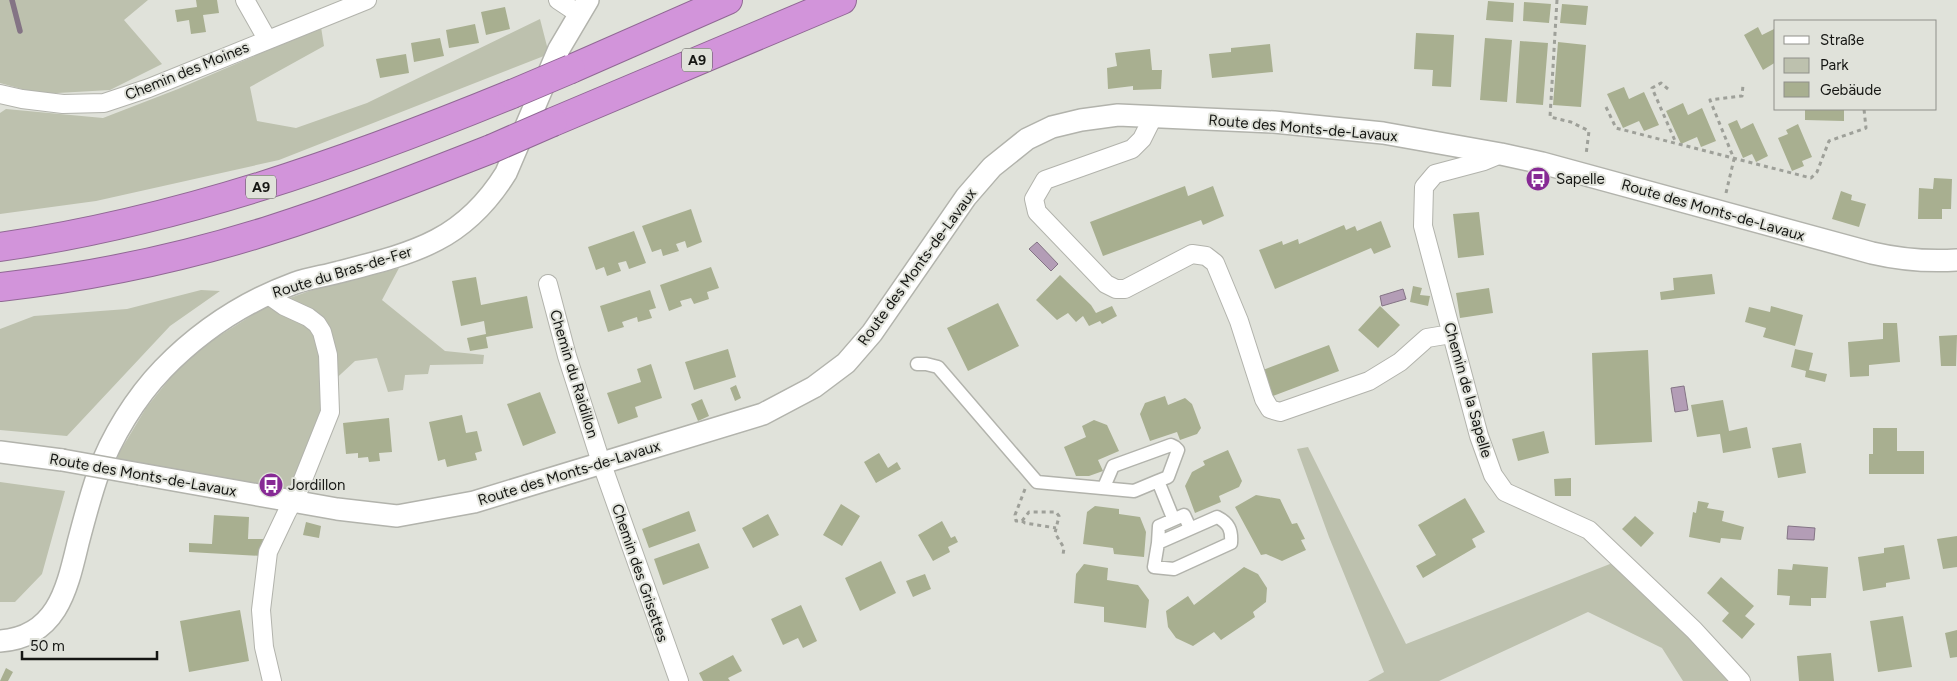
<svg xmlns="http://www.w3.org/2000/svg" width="1957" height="681" viewBox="0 0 1957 681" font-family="Figtree,sans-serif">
<rect width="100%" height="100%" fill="#e0e2da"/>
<path fill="#bdc1ae" d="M0 0H148L124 20 162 64 110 90 40 94 0 83Z
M540 19 549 54 279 160 96 201 0 214V113L6 109 103 118 178 89 321 27 324 46 250 87 257 121 296 128 367 103Z
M399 268 382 300 445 351 484 355 483 364 430 365 428 374 405 375 403 390 388 392 377 358 355 361 328 386 330 412 293 501 114 469 119 453 146 408 179 367 211 341 265 307 312 290Z
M201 290 220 291 170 326 67 436 0 430V329L34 316 127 309Z
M1308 447 1406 644 1615 562 1736 681H1683L1662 648 1588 612 1439 681H1368L1384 672 1329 537 1297 449Z
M0 482 65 491 42 574 15 602H0Z"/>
<path fill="#b39db6" stroke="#847485" d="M1037 242 1058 264 1051 271 1029 249Z
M1403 289 1406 299 1382 306 1380 296Z
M1684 386 1688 410 1675 412 1671 388Z
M1788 526 1815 528 1814 540 1787 539Z"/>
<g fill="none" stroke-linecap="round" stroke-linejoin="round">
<path stroke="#847485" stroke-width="5.5" d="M12 0 20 31"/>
</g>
<path fill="#a8af90" d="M196 0H217L219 13 203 15 206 32 191 34 189 20 177 22 175 10 197 7Z
M1488 1 1514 3 1513 22 1486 20Z
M1524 2 1551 4 1549 23 1523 21Z
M1562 4 1588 6 1586 25 1560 23Z
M505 7 510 29 486 35 481 12Z
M475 24 479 43 449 48 446 30Z
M1758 27 1762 35 1776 28V62L1763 70 1744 35Z
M1416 33 1454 35 1451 87 1432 86 1433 70 1414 69Z
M440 38 444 56 414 62 411 43Z
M1485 38 1512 40 1507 102 1480 100Z
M1520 41 1548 43 1543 105 1516 103Z
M1558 42 1586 45 1581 107 1553 105Z
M1270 44 1273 72 1212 78 1209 54 1231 52V48Z
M1150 49 1152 70H1162L1161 89 1133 90V86L1108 89 1107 68 1117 66 1115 53Z
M406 54 409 73 380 78 376 59Z
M1624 87 1629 99 1644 92 1659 125 1644 131 1639 121 1623 128 1607 94Z
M1683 103 1688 115 1702 108 1716 141 1701 147 1697 137 1681 144 1666 111Z
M1805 109H1844V121L1805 120Z
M1737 120 1741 129 1753 123 1768 156 1756 162 1752 154 1743 158 1728 124Z
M1798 124 1812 157 1802 161 1804 166 1792 171 1778 138 1788 134 1786 130Z
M1934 178 1952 179 1951 209H1942V219H1918L1919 188 1933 189Z
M1185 186 1188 196 1213 186 1224 216 1203 225 1201 220 1103 256 1090 222Z
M1841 191 1852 195 1851 200 1866 204 1859 227 1832 219Z
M691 209 702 242 687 248 685 241 676 244 679 251 663 256 661 249 652 252 642 226Z
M1479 212 1484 255 1458 258 1453 214Z
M1381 221 1391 247 1374 254 1371 248 1275 289 1259 250 1282 241 1283 245 1298 239 1299 244 1344 225 1346 230 1355 226 1357 231Z
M634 231 646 263 629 269 626 261 618 263 621 271 607 276 604 267 596 270 588 247Z
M711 267 719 288 707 292 709 299 694 304 691 298 680 301 682 306 669 311 660 285Z
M1712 274 1715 294 1661 300 1660 292 1674 290 1673 278Z
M1060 275 1091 305 1096 313 1112 306 1117 316 1102 324 1100 321 1089 326 1083 316 1076 322 1068 313 1057 320 1036 300Z
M476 277 481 305 527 296 533 328 486 337 488 348 470 351 467 338 486 334 484 321 461 326 452 281Z
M1413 286 1422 288 1420 295 1430 296 1428 306 1410 302Z
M1489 288 1493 313 1460 318 1456 293Z
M650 290 656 308 649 310 652 318 638 322 637 317 622 322 624 327 608 332 600 306Z
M998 303 1019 346 968 371 947 328Z
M1380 306 1400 325 1378 348 1358 330Z
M1771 306 1803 315 1795 346 1763 337 1766 328 1745 322 1749 307 1770 312Z
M1883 323H1897L1900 362 1869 365V376L1850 377 1848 342 1883 339Z
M1957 335 1956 366H1941L1939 336Z
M1329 345 1339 371 1273 396 1263 370Z
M728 349 736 377 694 390 685 362Z
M1795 349 1813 353 1809 370 1827 374 1825 382 1805 377 1806 371 1791 367Z
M1648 350 1652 442 1595 445 1592 353Z
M651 364 662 398 635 407 638 417 618 424 607 393 641 382 637 369Z
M736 385 741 398 735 401 730 388Z
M540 392 556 433 523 446 507 404Z
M1165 396 1168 405 1185 398 1192 404 1201 428 1197 434 1180 440 1177 432 1150 441 1140 414 1145 403Z
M702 399 709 416 698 421 691 404Z
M1723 400 1729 431 1747 427 1751 448 1723 453 1720 434 1697 437 1691 405Z
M462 415 466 433 477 431 482 451 475 453 477 460 447 467 445 459 438 461 429 422Z
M389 418 392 452 379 453 380 461 369 462 368 457 358 458V453L346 454 343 423Z
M1094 420 1107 425 1119 451 1098 460 1103 471 1089 476H1076L1064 447 1086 437 1082 426Z
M1873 428H1897V451H1924V474H1869V454H1873Z
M1544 431 1549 453 1518 461 1512 439Z
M1801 443 1806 473 1778 478 1772 448Z
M1228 450 1242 481 1239 487 1219 496 1221 502 1195 513 1185 486 1192 472 1205 465 1203 461Z
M879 453 888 468 897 462 901 469 876 483 864 462Z
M1571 478V496H1555L1554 479Z
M1256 495 1280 499 1292 524 1297 523 1305 539 1301 540 1306 550 1282 561 1266 554 1261 555 1235 507Z
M1465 498 1485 532 1472 539 1476 547 1423 578 1416 566 1436 555 1418 525Z
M1698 501 1709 503 1707 508 1724 511 1722 521 1744 527 1741 540 1721 538 1720 543 1689 537 1693 512 1696 513Z
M841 504 860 516 842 546 823 535Z
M1095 506 1119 509V514L1140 517 1146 532 1144 557 1114 554 1113 548 1083 544 1087 512Z
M689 511 696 531 649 548 642 529Z
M768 514 779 535 753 548 742 528Z
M214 515 249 517 248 539H263L262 556 189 552V543L212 544Z
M1635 516 1654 533 1641 547 1622 529Z
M942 521 951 538 955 536 958 542 948 547 950 552 933 561 918 535Z
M306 522 321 526 319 538 303 535Z
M1957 536V567L1943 569 1937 539Z
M699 543 709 568 663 585 654 559Z
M1904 545 1910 579 1886 583V587L1863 591 1858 557 1884 553V548Z
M881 561 896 593 860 611 845 578Z
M1084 564 1108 568 1107 580 1138 585 1149 600 1146 628 1104 622V607L1074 603 1076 574Z
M1793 564 1828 567 1826 598H1811V606L1789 605 1790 596 1777 595 1778 569 1792 570Z
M1244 567 1258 574 1267 588 1266 602 1253 612 1255 617 1221 640 1214 632 1193 646 1176 638 1168 627 1166 611 1188 596 1194 605Z
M925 574 931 589 913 597 906 581Z
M1721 577 1754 606 1745 616 1755 624 1742 639 1722 621 1729 613 1707 593Z
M801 605 817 641 803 648 798 638 783 645 771 619Z
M240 610 249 661 189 672 180 621Z
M1903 616 1912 667 1878 672 1870 621Z
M1957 630V657L1950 658 1945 633Z
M1831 653 1834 681H1799L1797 656Z
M733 655 742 671 728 678 730 681H703L699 673Z
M6 668 13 672 8 681H0Z"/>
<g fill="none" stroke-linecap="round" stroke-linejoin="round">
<defs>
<path id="pedestrian" d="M917 364H926L938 367 1037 482 1134 491 1158 481 1173 518
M1104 487 1113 466 1171 445 1175 447 1178 450 1168 477 1158 481
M1217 517C1229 523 1232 530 1231 543L1174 569 1154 567 1158 543Z
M1158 543 1159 526 1184 515 1190 528"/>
<path id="minor" d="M245 0 267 39
M558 0 579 14
M0 94 22 99 63 104 104 103 149 88 367 0
M1153 117 1142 139 1132 149 1045 180 1034 199 1037 212 1106 284 1116 289H1125L1192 254 1206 256 1215 263 1239 321 1264 399 1270 409 1280 412 1369 381 1400 362 1427 338 1451 334
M1501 154 1484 161 1435 174 1424 187 1423 226 1479 436 1493 475 1505 492 1589 530 1694 630 1741 681
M548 284 567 356 598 453 679 681
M267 294 284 306 308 317 317 324 322 332 328 355 330 412 300 487 287 512 268 552 261 610 264 647 272 681"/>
<path id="tertiary" d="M0 452 62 460
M140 474 337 509 397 516 474 502 763 414 814 387 846 363 872 333 966 197 992 167 1027 139 1052 127 1081 120 1118 115 1274 122 1383 133 1501 154 1542 163 1872 253C1902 260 1926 262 1957 260
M0 641C57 637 67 589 78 543 84 520 90 497 98 474 111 437 136 397 163 369 200 331 246 301 295 283 309 278 325 276 339 272 413 253 463 242 506 173L559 49 588 0"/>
<path id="motorway" d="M571 69 728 0
M553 122 842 0
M0 247C179 221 346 162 512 94
M0 287C90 277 181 258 267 231 343 207 417 178 491 149"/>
</defs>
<use href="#pedestrian" stroke="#b2b3ac" stroke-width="15"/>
<use href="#minor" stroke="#b2b3ac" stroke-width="20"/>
<use href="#tertiary" stroke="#b2b3ac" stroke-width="24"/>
<use href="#motorway" stroke="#906894" stroke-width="30"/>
<path stroke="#9ea099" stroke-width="3" stroke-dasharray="4 4" stroke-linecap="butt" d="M1557 0 1550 117 1571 122 1589 131 1586 155
M1668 89 1661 83 1652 88 1676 143
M1606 107 1616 128 1811 178 1817 172 1829 141 1866 128 1864 109
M1726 193 1734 159 1710 100 1742 96 1743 85
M1025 489 1015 515 1016 521H1022L1029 512H1056L1059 516 1055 533 1064 548 1063 555
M1022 521 1025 523 1056 528"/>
<use href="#pedestrian" stroke="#fff" stroke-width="12"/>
<use href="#minor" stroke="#fff" stroke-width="18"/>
<use href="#tertiary" stroke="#fff" stroke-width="21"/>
<use href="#motorway" stroke="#d294da" stroke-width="28"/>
<defs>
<path id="tertiary-bridge" d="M62 460 140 474"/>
<path id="motorway-bridge" d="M512 94 571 69
M491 149 553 122"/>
</defs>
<use href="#tertiary-bridge" stroke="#b2b3ac" stroke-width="24" stroke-linecap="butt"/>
<use href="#motorway-bridge" stroke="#906894" stroke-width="30" stroke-linecap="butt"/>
<use href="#tertiary-bridge" stroke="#fff" stroke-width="21"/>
<use href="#motorway-bridge" stroke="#d294da" stroke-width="28"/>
</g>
<defs>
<symbol id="bus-disc" viewBox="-11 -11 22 22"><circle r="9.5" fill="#872a95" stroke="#e0e2da"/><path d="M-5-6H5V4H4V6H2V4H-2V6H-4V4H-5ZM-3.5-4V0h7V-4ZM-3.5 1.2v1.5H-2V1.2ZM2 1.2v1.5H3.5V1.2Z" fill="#fff"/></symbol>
</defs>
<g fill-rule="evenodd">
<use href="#bus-disc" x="1524" y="165" width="28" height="28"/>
<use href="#bus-disc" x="257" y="471" width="28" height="28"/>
</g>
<g text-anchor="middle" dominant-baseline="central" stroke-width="4" stroke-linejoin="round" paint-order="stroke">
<g fill="#e0e2da" stroke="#52534f" stroke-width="1">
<rect x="682" y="48.5" width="30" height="23" rx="4"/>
<rect x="246" y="175.5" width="30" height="23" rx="4"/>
</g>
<g font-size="14" font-weight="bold" fill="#151613">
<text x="697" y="60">A9</text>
<text x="261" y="187">A9</text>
</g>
<g font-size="15" fill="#151613" stroke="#e0e2da">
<text transform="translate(187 71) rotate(-22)">Chemin des Moines</text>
<text transform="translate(1303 128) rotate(5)">Route des Monts-de-Lavaux</text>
<text transform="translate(1713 210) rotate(16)">Route des Monts-de-Lavaux</text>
<text transform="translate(917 267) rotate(-54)">Route des Monts-de-Lavaux</text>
<text transform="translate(342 272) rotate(-17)">Route du Bras-de-Fer</text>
<text transform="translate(574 374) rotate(73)">Chemin du Raidillon</text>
<text transform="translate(1468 390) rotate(74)">Chemin de la Sapelle</text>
<text transform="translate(569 473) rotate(-17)">Route des Monts-de-Lavaux</text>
<text transform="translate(143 475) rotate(10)">Route des Monts-de-Lavaux</text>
<text transform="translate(640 573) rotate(71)">Chemin des Grisettes</text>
</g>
<g font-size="15" fill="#151613" stroke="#e0e2da" text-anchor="start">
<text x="1556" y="179">Sapelle</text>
<text x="288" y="485">Jordillon</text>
</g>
</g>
<rect x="1774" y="20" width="162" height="90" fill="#e0e2da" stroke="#8f908a"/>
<rect x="1784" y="36" width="25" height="8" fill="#ffffff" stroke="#8f908a"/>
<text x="1820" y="45" font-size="15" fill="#151613">Straße</text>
<rect x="1784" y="58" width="25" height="15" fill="#bdc1ae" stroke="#8f908a"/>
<text x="1820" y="70" font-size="15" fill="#151613">Park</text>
<rect x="1784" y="82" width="25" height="15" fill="#a8af90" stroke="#8f908a"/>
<text x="1820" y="95" font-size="15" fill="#151613">Gebäude</text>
<path d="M22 651v8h135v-8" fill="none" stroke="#151613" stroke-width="2.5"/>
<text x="30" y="651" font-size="15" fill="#151613" stroke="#e0e2da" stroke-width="4" paint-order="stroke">50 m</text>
</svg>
